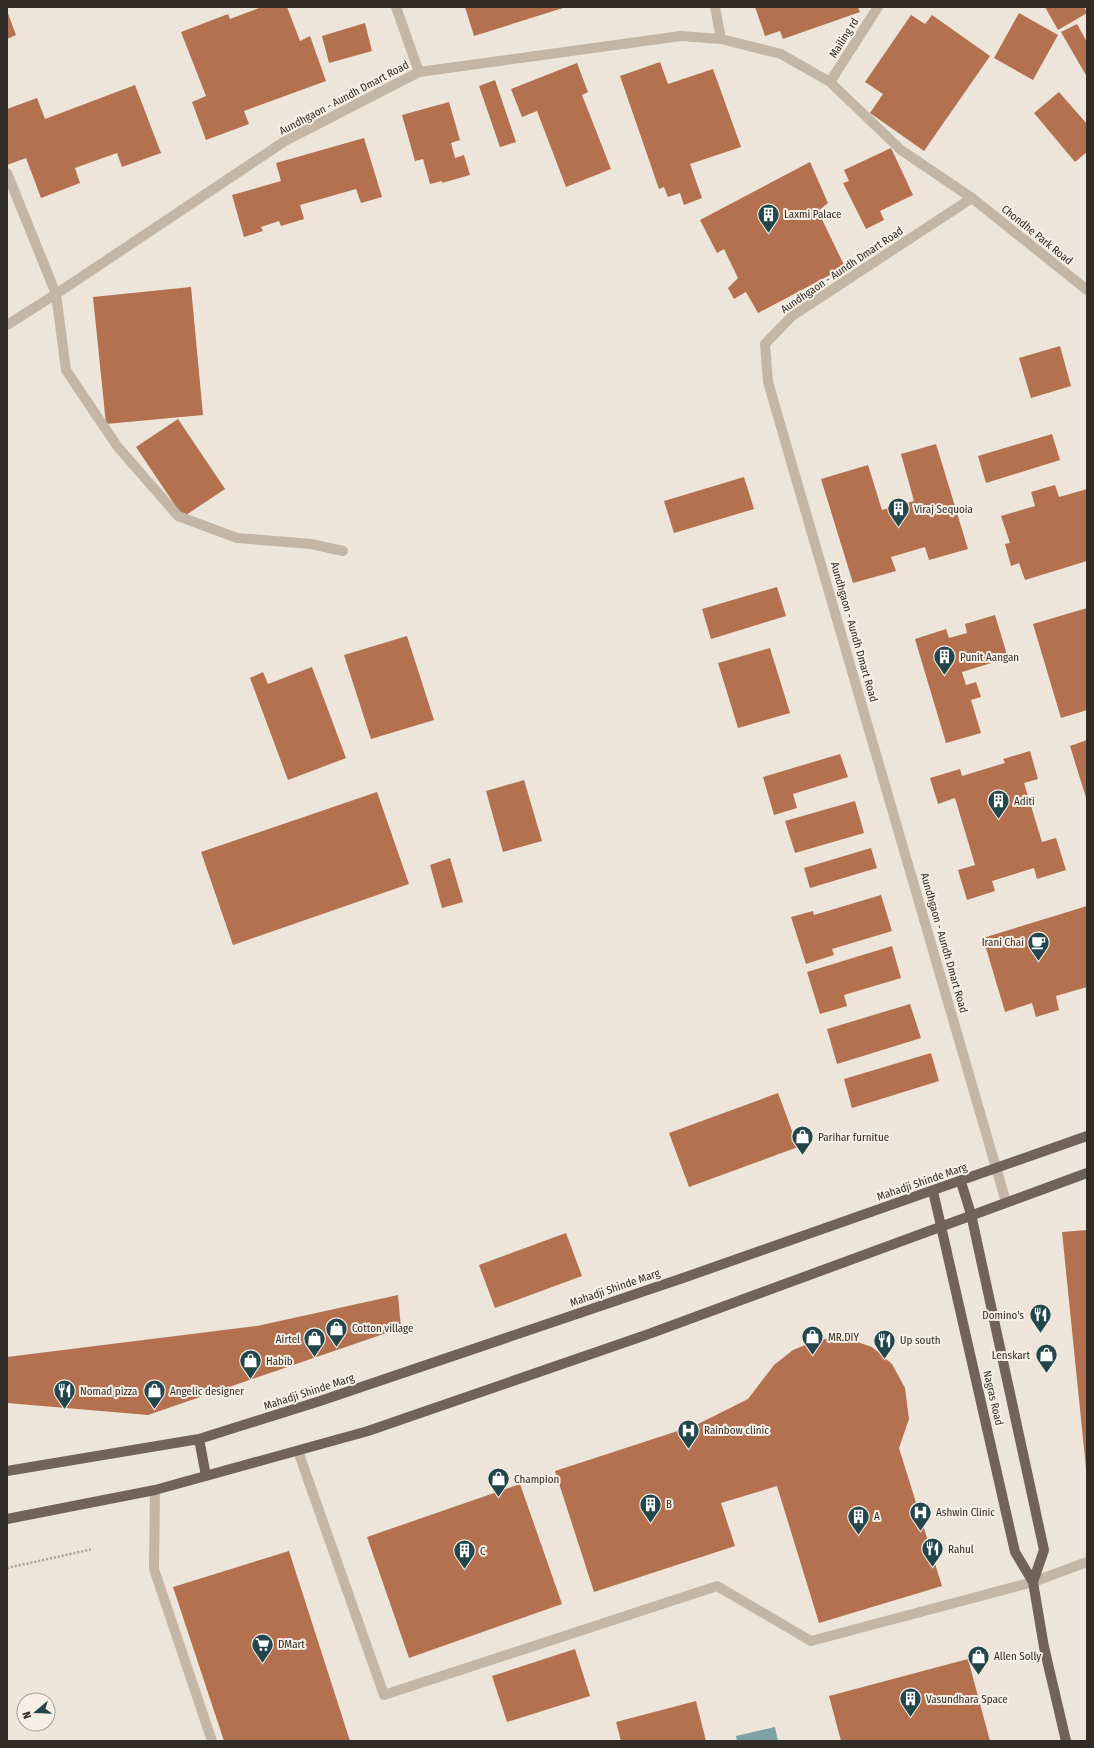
<svg xmlns="http://www.w3.org/2000/svg" width="1094" height="1748" viewBox="0 0 1094 1748" font-family="'Fira Sans Condensed',sans-serif">
<rect width="100%" height="100%" fill="#ede5d9"/>
<path fill="#7da1a6" d="M775 1727 778 1741H737L736 1736Z"/>
<path fill="#b47150" d="M262 7H287L300 41 310 36 326 81 244 111 249 124 206 140 192 102 206 96 181 32 228 14 230 19Z
M465 7H566L474 36Z
M755 7H858L860 12 783 39 780 31 765 36Z
M1045 7H1084L1087 13 1058 30Z
M7 11 16 35 7 39Z
M1019 13 1058 35 1033 80 994 58Z
M911 15 925 24 932 15 990 56 924 151 870 113 883 94 865 82Z
M365 23 372 51 329 63 322 36Z
M1077 24 1087 42V77L1061 32Z
M660 62 668 84 713 69 741 147 690 164 702 198 684 205 680 193 668 197 664 187 659 189 620 76Z
M577 63 588 92 582 95 611 169 566 187 537 111 522 117 511 89Z
M495 80 516 142 500 147 479 86Z
M135 85 161 153 122 167 117 153 75 168 80 183 41 198 26 158 7 165V109L37 98 45 119Z
M1059 92 1087 124V152L1075 162 1034 113Z
M449 102 460 140 451 143 455 158 464 155 470 175 442 183V181L430 184 423 159 415 161 402 115Z
M364 138 382 197 361 203 356 189 300 205 304 219 281 226 279 221 261 227 263 231 244 237 232 195 281 181 276 163Z
M891 148 913 195 880 211 884 220 866 229 843 183 849 181 844 170Z
M810 162 828 203 818 211 845 267 758 313 746 292 734 299 728 288 738 278 724 249 717 253 700 220Z
M191 287 203 415 106 424 93 297Z
M1060 346 1071 386 1031 398 1019 358Z
M178 419 225 489 183 517 136 447Z
M1052 434 1060 460 986 483 978 456Z
M936 444 968 549 929 560 925 547 891 557 896 571 853 583 821 479 868 465 882 510 914 501 901 454Z
M744 477 754 509 674 533 664 501Z
M1055 485 1059 497 1087 489V561L1025 580 1019 563 1011 566 1005 544 1010 543 1001 516 1035 506 1031 492Z
M777 587 786 616 711 639 702 609Z
M1087 608V710L1061 718 1033 624Z
M995 615 1008 658 962 672 966 685 976 682 981 697 971 700 981 733 946 743 915 639 946 629 949 638 967 633 965 624Z
M407 636 434 720 371 739 344 655Z
M770 648 790 713 738 728 718 663Z
M312 667 346 758 288 780 250 678 263 672 268 684Z
M1087 740V801L1070 746Z
M1030 751 1038 779 1024 783 1042 842 1056 838 1066 870 1037 879 1034 868 992 881 995 891 967 900 958 870 975 865 955 798 938 804 930 778 960 769 962 776 1005 763 1003 759Z
M840 754 848 777 793 794 797 808 774 815 763 777Z
M524 780 542 841 503 852 486 791Z
M377 792 409 884 233 945 201 852Z
M855 801 864 833 795 853 785 821Z
M871 848 877 868 810 888 804 868Z
M450 858 463 902 442 908 430 865Z
M881 895 892 931 832 949 834 955 806 964 791 917 813 911 814 915Z
M1087 906V987L1056 996 1059 1010 1036 1017 1032 1003 1005 1012 983 938Z
M892 946 901 978 844 995 847 1006 820 1014 807 972Z
M910 1004 921 1038 837 1064 827 1029Z
M931 1053 939 1081 852 1108 844 1079Z
M778 1093 798 1147 689 1187 669 1133Z
M1087 1230V1468H1086L1062 1232Z
M566 1233 582 1276 495 1308 479 1265Z
M398 1295 401 1328 148 1415 7 1403V1357L257 1326Z
M843 1337 872 1347 892 1364 905 1388 909 1419 899 1448 942 1586 819 1623 777 1486 721 1503 735 1546 594 1592 555 1471 696 1425 748 1399 774 1365 793 1350 817 1340Z
M520 1484 562 1604 409 1658 367 1537Z
M289 1551 350 1741H224L173 1587Z
M575 1649 590 1696 507 1722 492 1676Z
M968 1659 990 1741H841L829 1696Z
M696 1701 706 1741H621L616 1722Z"/>
<g fill="none" stroke-linecap="round" stroke-linejoin="round">
<path stroke="#afa192" stroke-width="2.5" stroke-dasharray="2 2" stroke-linecap="butt" d="M7 1568 93 1549"/>
<path stroke="#c3b6a7" stroke-width="10" d="M396 7 419 72
M715 7 721 39
M830 82 878 7
M7 173 56 294 66 370 117 446 178 516 237 538 311 544 343 551
M972 198 792 316 765 344 768 382 1006 1202
M7 325 56 294 285 141 419 72 681 36 721 39 781 54 830 82 901 150 972 198 1087 290
M298 1451 384 1695 717 1586 811 1641 1033 1582 1087 1562
M155 1490 154 1569 212 1741"/>
<path stroke="#71635a" stroke-width="10" d="M961 1182 971 1214 1044 1550 1033 1582
M933 1191 1015 1552 1033 1582 1044 1647 1066 1741
M199 1439 206 1476
M7 1471 199 1439 320 1401 683 1278 1087 1136
M7 1519 155 1490 368 1431 646 1335 1087 1173"/>
</g>
<defs>
<symbol id="building-pin" viewBox="-11 -11 22 30"><path d="M0 17L-7.5 6A9.5 9.5 0 1 1 7.5 6Z" fill="#22464c" stroke="#f6efe5"/><path d="M-4-6H4V6H1V3H-1V6H-4ZM-2.5-4.3h1.7v1.8h-1.7ZM.8-4.3h1.7v1.8H.8ZM-2.5-1h1.7V.8h-1.7ZM.8-1h1.7V.8H.8Z" fill="#fff"/></symbol>
<symbol id="cafe-pin" viewBox="-11 -11 22 30"><path d="M0 17L-7.5 6A9.5 9.5 0 1 1 7.5 6Z" fill="#22464c" stroke="#f6efe5"/><path d="M-5.5-4.5H6V0H3Q3 3.5 0 3.5H-2.5Q-5.5 3.5-5.5 0ZM3-3.2v2h1.7v-2ZM-6 4.5H4V6H-6Z" fill="#fff"/></symbol>
<symbol id="shop-pin" viewBox="-11 -11 22 30"><path d="M0 17L-7.5 6A9.5 9.5 0 1 1 7.5 6Z" fill="#22464c" stroke="#f6efe5"/><path d="M-5-2.5h2.3a2.7 3.5 0 0 1 5.4 0H5L5.5 6h-11ZM-1.5-2.5h3a1.5 2.3 0 0 0-3 0Z" fill="#fff"/></symbol>
<symbol id="restaurant-pin" viewBox="-11 -11 22 30"><path d="M0 17L-7.5 6A9.5 9.5 0 1 1 7.5 6Z" fill="#22464c" stroke="#f6efe5"/><path d="M-5-6h1v4h1v-4h1v4h1v-4h1v5L-1.5 .5V6h-2V.5L-5-1ZM5-6V6H3V1.5H1.5Q1.5-4 5-6Z" fill="#fff"/></symbol>
<symbol id="hospital-pin" viewBox="-11 -11 22 30"><path d="M0 17L-7.5 6A9.5 9.5 0 1 1 7.5 6Z" fill="#22464c" stroke="#f6efe5"/><path d="M-5-5h3v3.5h4V-5h3V5h-3V1.5h-4V5h-3Z" fill="#fff"/></symbol>
<symbol id="supermarket-pin" viewBox="-11 -11 22 30"><path d="M0 17L-7.5 6A9.5 9.5 0 1 1 7.5 6Z" fill="#22464c" stroke="#f6efe5"/><path d="M-6-5.5h2.5l.6 2H6L4.5 2H-2.5L-4.4-4H-6ZM-1.5 3.2a1.3 1.3 0 1 0 .1 0ZM3 3.2a1.3 1.3 0 1 0 .1 0Z" fill="#fff"/></symbol>
</defs>
<g fill-rule="evenodd">
<use href="#building-pin" x="756" y="202" width="25" height="34"/>
<use href="#building-pin" x="886" y="496" width="25" height="34"/>
<use href="#building-pin" x="932" y="644" width="25" height="34"/>
<use href="#building-pin" x="986" y="788" width="25" height="34"/>
<use href="#cafe-pin" x="1026" y="930" width="25" height="34"/>
<use href="#shop-pin" x="790" y="1124" width="25" height="34"/>
<use href="#restaurant-pin" x="1028" y="1302" width="25" height="34"/>
<use href="#shop-pin" x="324" y="1316" width="25" height="34"/>
<use href="#shop-pin" x="800" y="1324" width="25" height="34"/>
<use href="#shop-pin" x="302" y="1326" width="25" height="34"/>
<use href="#restaurant-pin" x="872" y="1328" width="25" height="34"/>
<use href="#shop-pin" x="1034" y="1342" width="25" height="34"/>
<use href="#shop-pin" x="238" y="1348" width="25" height="34"/>
<use href="#restaurant-pin" x="52" y="1378" width="25" height="34"/>
<use href="#shop-pin" x="142" y="1378" width="25" height="34"/>
<use href="#hospital-pin" x="676" y="1418" width="25" height="34"/>
<use href="#shop-pin" x="486" y="1466" width="25" height="34"/>
<use href="#building-pin" x="638" y="1492" width="25" height="34"/>
<use href="#hospital-pin" x="908" y="1500" width="25" height="34"/>
<use href="#building-pin" x="846" y="1504" width="25" height="34"/>
<use href="#restaurant-pin" x="920" y="1536" width="25" height="34"/>
<use href="#building-pin" x="452" y="1538" width="25" height="34"/>
<use href="#supermarket-pin" x="250" y="1632" width="25" height="34"/>
<use href="#shop-pin" x="966" y="1644" width="25" height="34"/>
<use href="#building-pin" x="898" y="1686" width="25" height="34"/>
</g>
<g text-anchor="middle" dominant-baseline="central" stroke-width="4" stroke-linejoin="round" paint-order="stroke">
<g font-size="11" fill="#312b27" stroke="#f6efe5">
<text transform="translate(844 38) rotate(-58)">Mailing rd</text>
<text transform="translate(344 98) rotate(-28)">Aundhgaon - Aundh Dmart Road</text>
<text transform="translate(1037 235) rotate(39)">Chondhe Park Road</text>
<text transform="translate(842 270) rotate(-34)">Aundhgaon - Aundh Dmart Road</text>
<text transform="translate(854 632) rotate(74)">Aundhgaon - Aundh Dmart Road</text>
<text transform="translate(944 943) rotate(74)">Aundhgaon - Aundh Dmart Road</text>
<text transform="translate(922 1182) rotate(-19)">Mahadji Shinde Marg</text>
<text transform="translate(615 1288) rotate(-19)">Mahadji Shinde Marg</text>
<text transform="translate(309 1392) rotate(-18)">Mahadji Shinde Marg</text>
<text transform="translate(993 1398) rotate(77)">Nagras Road</text>
</g>
<g font-size="11" fill="#312b27" stroke="#f6efe5" text-anchor="start">
<text x="784" y="214">Laxmi Palace</text>
<text x="914" y="509">Viraj Sequoia</text>
<text x="960" y="657">Punit Aangan</text>
<text x="1014" y="801">Aditi</text>
<text x="1024" y="942" text-anchor="end">Irani Chai</text>
<text x="818" y="1137">Parihar furnitue</text>
<text x="1024" y="1315" text-anchor="end">Domino's</text>
<text x="352" y="1328">Cotton village</text>
<text x="828" y="1337">MR.DIY</text>
<text x="300" y="1339" text-anchor="end">Airtel</text>
<text x="900" y="1340">Up south</text>
<text x="1030" y="1355" text-anchor="end">Lenskart</text>
<text x="266" y="1361">Habib</text>
<text x="80" y="1391">Nomad pizza</text>
<text x="170" y="1391">Angelic designer</text>
<text x="704" y="1430">Rainbow clinic</text>
<text x="514" y="1479">Champion</text>
<text x="666" y="1504">B</text>
<text x="936" y="1512">Ashwin Clinic</text>
<text x="874" y="1516">A</text>
<text x="948" y="1549">Rahul</text>
<text x="480" y="1551">C</text>
<text x="278" y="1644">DMart</text>
<text x="994" y="1656">Allen Solly</text>
<text x="926" y="1699">Vasundhara Space</text>
</g>
</g>
<rect width="1094" height="1748" fill="none" stroke="#312b27" stroke-width="16"/>
<g transform="translate(36 1712) rotate(251)"><circle r="19" fill="#f6efe5" stroke="#a7a199"/>
<path d="M0-3L7 15L0 10L-7 15Z" fill="#22464c"/>
<text y="-6" font-size="11" font-weight="bold" text-anchor="middle" fill="#312b27">N</text>
</g>
</svg>
